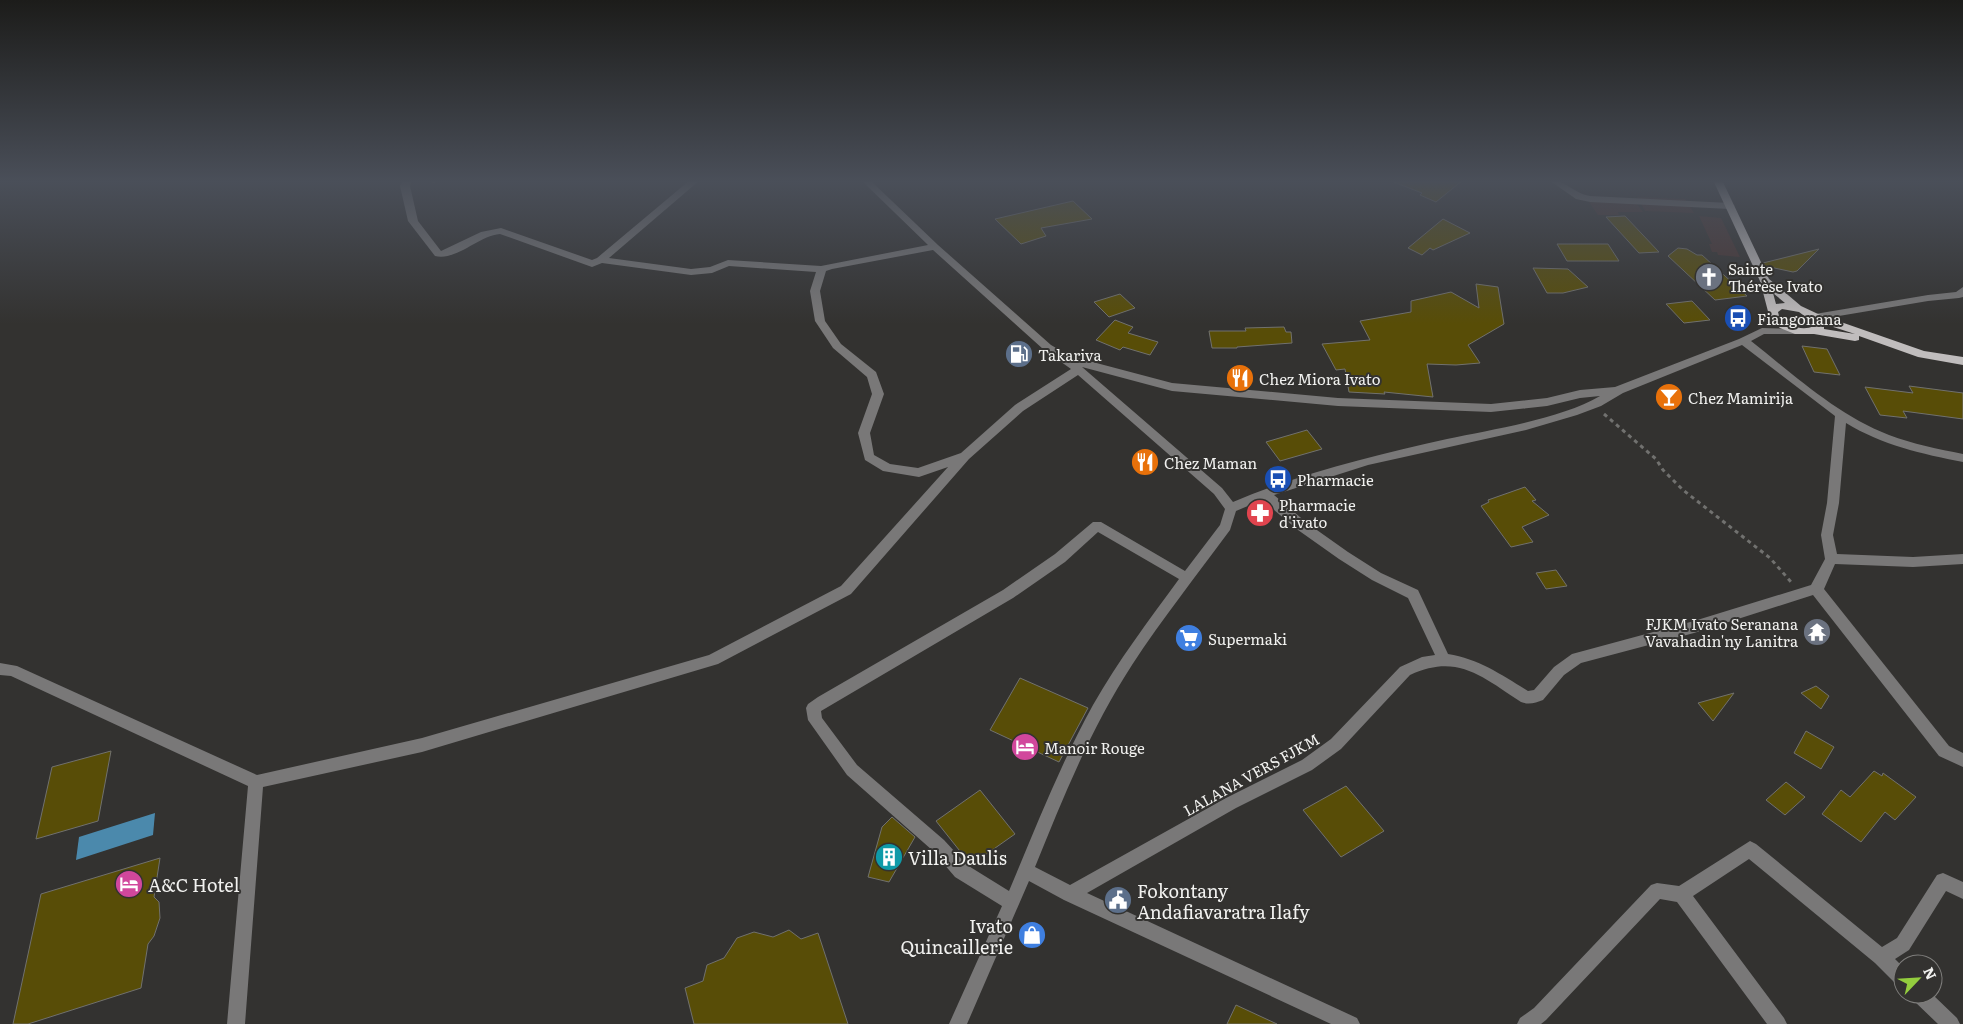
<svg xmlns="http://www.w3.org/2000/svg" width="1963" height="1024" viewBox="0 0 1963 1024" font-family="Literata,serif">
<rect width="100%" height="100%" fill="#333230"/>
<path fill="#483432" d="M1637 197 1685 199 1694 213 1645 211Z
M1634 200 1643 212H1618L1619 215H1598L1589 202Z
M1699 216 1721 218 1740 257 1718 255 1717 252H1712L1709 244H1712Z"/>
<path fill="#4b89ac" d="M155 813 153 835 76 860 79 837Z"/>
<path fill="#584d07" stroke="#71716e" d="M1463 180 1436 202 1420 195 1422 193 1391 181Z
M1073 201 1092 219 1041 228 1046 236 1021 244 995 219Z
M1625 216 1659 252 1639 253 1606 217Z
M1443 219 1470 233 1433 250 1430 248 1422 255 1408 248Z
M1557 244H1608L1619 261H1567Z
M1678 248 1687 249 1697 255H1702L1747 296 1715 300 1668 256Z
M1819 249 1797 271 1793 272 1765 266 1763 263Z
M1533 268 1568 269 1588 287 1563 293H1547Z
M1476 284 1498 287 1504 324 1468 345 1480 363 1456 365 1427 364 1433 397 1384 392 1385 394 1349 392 1345 369 1336 370 1322 344 1370 340 1360 321 1411 312V301L1451 292 1479 308Z
M1120 294 1135 308 1109 317 1094 302Z
M1692 301 1710 320 1684 323 1666 304Z
M1115 320 1133 327 1128 333 1158 342 1150 355 1123 347 1120 350 1096 340Z
M1284 327 1286 332H1291L1292 343 1237 347V348H1212L1209 331H1246L1245 328Z
M1802 346 1827 349 1840 375 1814 372Z
M1909 386 1963 393V419L1903 411 1907 418 1880 415 1865 387 1913 393Z
M1307 430 1322 449 1280 461 1266 442Z
M1525 487 1536 500 1532 501 1549 515 1522 527 1533 542 1511 547 1481 506 1489 502 1488 500Z
M1556 570 1567 586 1546 589 1536 573Z
M1020 678 1088 708 1059 762 990 730Z
M1816 686 1829 696 1821 709 1801 693Z
M1734 693 1713 721 1698 703Z
M1806 731 1834 747 1821 769 1794 753Z
M111 751 98 821 36 839 52 767Z
M1874 771 1882 776 1883 773 1916 797 1895 820 1885 812 1861 842 1822 814 1841 790 1850 797Z
M1786 782 1805 797 1785 815 1766 800Z
M1346 786 1384 831 1341 857 1303 810Z
M980 790 1015 834 971 865 936 821Z
M892 817 915 837 889 882 868 877 882 827Z
M160 858 154 897 159 902 160 918 154 936 148 944 141 988 28 1024H13L41 894Z
M789 930 801 939 818 933 848 1024H694L685 988 703 981 707 965 724 958 737 938 754 932 773 937Z
M1236 1005 1277 1024H1227Z"/>
<g fill="none" stroke-linecap="round" stroke-linejoin="round">
<path stroke="#71716f" stroke-width="3" stroke-dasharray="4 4" stroke-linecap="butt" d="M1604 414 1656 459 1663 470 1683 490 1770 558 1792 583"/>
<path fill="#797878" fill-rule="evenodd" d="M403 180H412L410 186 418 221 441 251 481 232 501 228 592 260 597 258 690 180H700L609 258 691 269 710 267 728 260 821 266 928 245 861 180H870L938 245 1051 345 1070 356 1172 383 1338 398 1491 404 1547 398 1580 390 1615 387 1739 339 1762 328 1801 329 1802 331 1797 334H1764L1751 341C1794 375 1837 415 1889 435 1913 444 1938 449 1963 454V462C1922 454 1882 445 1846 423L1839 503 1833 535 1837 554 1913 557 1963 554V564L1913 567 1835 564 1824 589 1949 746 1963 753V767L1939 756 1813 595 1694 633 1581 663 1564 675 1543 700C1536 703 1528 705 1521 702 1482 677 1458 653 1410 675L1341 749 1312 770 1236 808 1087 893 1357 1018 1360 1024H1331L1064 900 1029 881 967 1024H949L1002 906 955 877 932 850 847 775 808 720 806 708 808 704 818 697 1003 590 1055 554 1093 522H1101L1185 571 1220 525 1225 509 1214 494 1078 375 1023 411 969 459 851 594 718 664 422 752 263 787 245 1024H227L248 786 11 676 0 675V663L17 666 257 775 422 738 709 655 841 586 948 467 919 477 883 471 865 460 858 433 872 394 867 377 833 348 815 321 810 291 816 272 729 266 712 273 691 275 602 263 592 267 500 234C478 236 457 261 435 256L408 221 400 186ZM933 250 1043 349 1071 369 1015 405 961 453 918 468 890 464 874 455 870 433 884 394 876 372 841 344 825 321 820 291 826 271 832 269ZM1742 345 1835 416 1827 503 1821 535 1825 559 1811 585 1694 621 1572 654 1554 667 1534 690 1528 691C1502 675 1479 659 1448 654L1418 590 1381 573 1348 552 1307 523 1274 495 1368 465 1526 430 1577 415 1601 406 1623 393ZM1082 367 1172 391 1338 406 1491 412 1547 406 1580 398 1600 396C1561 419 1493 429 1447 439 1375 455 1302 473 1233 502L1222 488ZM1262 500 1298 530 1339 559 1372 580 1408 598 1435 655 1422 657 1400 667 1331 739 1302 760 1226 798 1070 885 1035 867C1063 798 1091 728 1132 665 1162 619 1197 575 1230 530L1236 511ZM1098 532 1179 579C1149 620 1118 661 1093 705 1060 765 1035 829 1009 891L967 865 944 840 857 765 822 718 821 711 1013 598 1065 562Z
M428 180H438L434 183Z
M1549 180C1566 180 1573 193 1590 196L1730 203 1735 206 1730 209 1590 202 1576 199Z
M1963 287V297L1959 298 1928 301 1815 320 1810 317 1815 314 1928 295 1956 292Z
M1750 841 1756 844 1882 947 1897 938 1937 875 1943 873 1963 882V899L1946 891 1909 950 1895 959 1903 967V988L1897 985 1875 963 1749 859 1693 896 1784 1018 1787 1024H1767L1677 902 1660 899 1546 1020 1541 1024H1517L1520 1018 1534 1008 1651 885 1657 883 1679 886Z
M1910 994H1932L1957 1018 1960 1024H1938L1913 1000Z"/>
<path fill="#c0bdbd" fill-rule="evenodd" d="M1713 180H1722L1769 279 1801 306 1818 314 1924 351 1963 357V365L1918 357 1859 336V340L1855 341 1814 334H1795L1780 328 1770 319 1760 281ZM1773 293 1785 303 1776 304ZM1782 309 1799 312 1814 323V326C1801 332 1788 325 1779 316L1778 312ZM1824 324 1855 334 1824 329Z"/>
</g>
<linearGradient id="sky" x2="0" y2="1"><stop stop-color="#1c1c1a"/><stop offset="0.56" stop-color="#4a4f59"/><stop offset="1" stop-color="#4a4f59" stop-opacity="0"/></linearGradient>
<rect width="1963" height="324" fill="url(#sky)"/>
<defs>
<symbol id="church-disc" viewBox="-11 -11 22 22"><circle r="9.5" fill="#6b7280" stroke="#333230"/><path d="M-1.2-6h2.4v3.5h3.3v2.4h-3.3V6h-2.4V-.1h-3.3v-2.4h3.3Z" fill="#fff"/></symbol>
<symbol id="bus-disc" viewBox="-11 -11 22 22"><circle r="9.5" fill="#1a4fb4" stroke="#333230"/><path d="M-5-6H5V4H4V6H2V4H-2V6H-4V4H-5ZM-3.5-4V0h7V-4ZM-3.5 1.2v1.5H-2V1.2ZM2 1.2v1.5H3.5V1.2Z" fill="#fff"/></symbol>
<symbol id="fuel-disc" viewBox="-11 -11 22 22"><circle r="9.5" fill="#5c6f8a" stroke="#333230"/><path d="M-5.5-6h7V0h2V4h1.3V-2.5L3-4.5l.8-.8L6-3V5H2.5V1h-1V6h-7ZM-4.2-4.7v3.2H.2V-4.7Z" fill="#fff"/></symbol>
<symbol id="restaurant-disc" viewBox="-11 -11 22 22"><circle r="9.5" fill="#e8710a" stroke="#333230"/><path d="M-5-6h1v4h1v-4h1v4h1v-4h1v5L-1.5 .5V6h-2V.5L-5-1ZM5-6V6H3V1.5H1.5Q1.5-4 5-6Z" fill="#fff"/></symbol>
<symbol id="bar-disc" viewBox="-11 -11 22 22"><circle r="9.5" fill="#e8710a" stroke="#333230"/><path d="M-6-5H6L.8 .8V4.5H3.5V6h-7V4.5H-.8V.8Z" fill="#fff"/></symbol>
<symbol id="pharmacy-disc" viewBox="-11 -11 22 22"><circle r="9.5" fill="#e0444e" stroke="#333230"/><path d="M-2-6h4v4h4v4h-4v4h-4v-4h-4v-4h4Z" fill="#fff"/></symbol>
<symbol id="temple-disc" viewBox="-11 -11 22 22"><circle r="9.5" fill="#6b7280" stroke="#333230"/><path d="M0-6L5-2H3V0L6.5 2.5H4V6H1.5V3h-3V6H-4V2.5H-6.5L-3 0V-2H-5Z" fill="#fff"/></symbol>
<symbol id="supermarket-disc" viewBox="-11 -11 22 22"><circle r="9.5" fill="#3f7fe0" stroke="#333230"/><path d="M-6-5.5h2.5l.6 2H6L4.5 2H-2.5L-4.4-4H-6ZM-1.5 3.2a1.3 1.3 0 1 0 .1 0ZM3 3.2a1.3 1.3 0 1 0 .1 0Z" fill="#fff"/></symbol>
<symbol id="hotel-disc" viewBox="-11 -11 22 22"><circle r="9.5" fill="#d1479c" stroke="#333230"/><path d="M-6-4.5h1.5V1H6V5H4.5V3h-9V5H-6ZM-4 0a1.8 1.8 0 1 1 3.6 0ZM.5 0V-2.5h3Q6-2.5 6 0Z" fill="#fff"/></symbol>
<symbol id="building-disc" viewBox="-11 -11 22 22"><circle r="9.5" fill="#0f9aa8" stroke="#333230"/><path d="M-4-6H4V6H1V3H-1V6H-4ZM-2.5-4.3h1.7v1.8h-1.7ZM.8-4.3h1.7v1.8H.8ZM-2.5-1h1.7V.8h-1.7ZM.8-1h1.7V.8H.8Z" fill="#fff"/></symbol>
<symbol id="civic-disc" viewBox="-11 -11 22 22"><circle r="9.5" fill="#5c6f8a" stroke="#333230"/><path d="M-.6-6.5H3V-4.5H.6V-3L4-1V1h2V6H-6V1h2V-1L-.6-3ZM-1.2 2.5V6h2.4V2.5Z" fill="#fff"/></symbol>
<symbol id="shop-disc" viewBox="-11 -11 22 22"><circle r="9.5" fill="#3f7fe0" stroke="#333230"/><path d="M-5-2.5h2.3a2.7 3.5 0 0 1 5.4 0H5L5.5 6h-11ZM-1.5-2.5h3a1.5 2.3 0 0 0-3 0Z" fill="#fff"/></symbol>
</defs>
<g fill-rule="evenodd">
<use href="#church-disc" x="1693" y="261" width="32" height="32"/>
<use href="#bus-disc" x="1722" y="302" width="32" height="32"/>
<use href="#fuel-disc" x="1003" y="338" width="32" height="32"/>
<use href="#restaurant-disc" x="1224" y="362" width="32" height="32"/>
<use href="#bar-disc" x="1653" y="381" width="32" height="32"/>
<use href="#restaurant-disc" x="1129" y="446" width="32" height="32"/>
<use href="#bus-disc" x="1262" y="463" width="32" height="32"/>
<use href="#pharmacy-disc" x="1244" y="497" width="32" height="32"/>
<use href="#temple-disc" x="1801" y="616" width="32" height="32"/>
<use href="#supermarket-disc" x="1173" y="622" width="32" height="32"/>
<use href="#hotel-disc" x="1009" y="731" width="32" height="32"/>
<use href="#building-disc" x="873" y="841" width="32" height="32"/>
<use href="#hotel-disc" x="113" y="868" width="32" height="32"/>
<use href="#civic-disc" x="1102" y="884" width="32" height="32"/>
<use href="#shop-disc" x="1016" y="919" width="32" height="32"/>
</g>
<g text-anchor="middle" dominant-baseline="central" stroke-width="4" stroke-linejoin="round" paint-order="stroke">
<g font-size="15" fill="#f1f1ef" stroke="#333230" text-anchor="start">
<text x="1728" y="268">Sainte<tspan x="1728" dy="17">Thérèse Ivato</tspan></text>
<text x="1757" y="318">Fiangonana</text>
<text x="1038" y="354">Takariva</text>
<text x="1259" y="378">Chez Miora Ivato</text>
<text x="1688" y="397">Chez Mamirija</text>
<text x="1164" y="462">Chez Maman</text>
<text x="1297" y="479">Pharmacie</text>
<text x="1279" y="504">Pharmacie<tspan x="1279" dy="17">d'ivato</tspan></text>
<text x="1798" y="623" text-anchor="end">FJKM Ivato Seranana<tspan x="1798" dy="17">Vavahadin'ny Lanitra</tspan></text>
<text x="1208" y="638">Supermaki</text>
<text x="1044" y="747">Manoir Rouge</text>
</g>
<g font-size="15" fill="#f1f1ef" stroke="#333230">
<text transform="translate(1251 774) rotate(-29)">LALANA VERS FJKM</text>
</g>
<g font-size="18" fill="#f1f1ef" stroke="#333230" text-anchor="start">
<text x="908" y="857">Villa Daulis</text>
<text x="148" y="884">A&amp;C Hotel</text>
<text x="1137" y="890">Fokontany<tspan x="1137" dy="21">Andafiavaratra Ilafy</tspan></text>
<text x="1013" y="925" text-anchor="end">Ivato<tspan x="1013" dy="21">Quincaillerie</tspan></text>
</g>
</g>
<g transform="translate(1918 979) rotate(65)"><circle r="24" fill="#333230" stroke="#7f7e7c"/>
<path d="M0-4L9 19L0 12L-9 19Z" fill="#93cd3e"/>
<text y="-8" font-size="14" font-weight="bold" text-anchor="middle" fill="#f1f1ef">N</text>
</g>
</svg>
